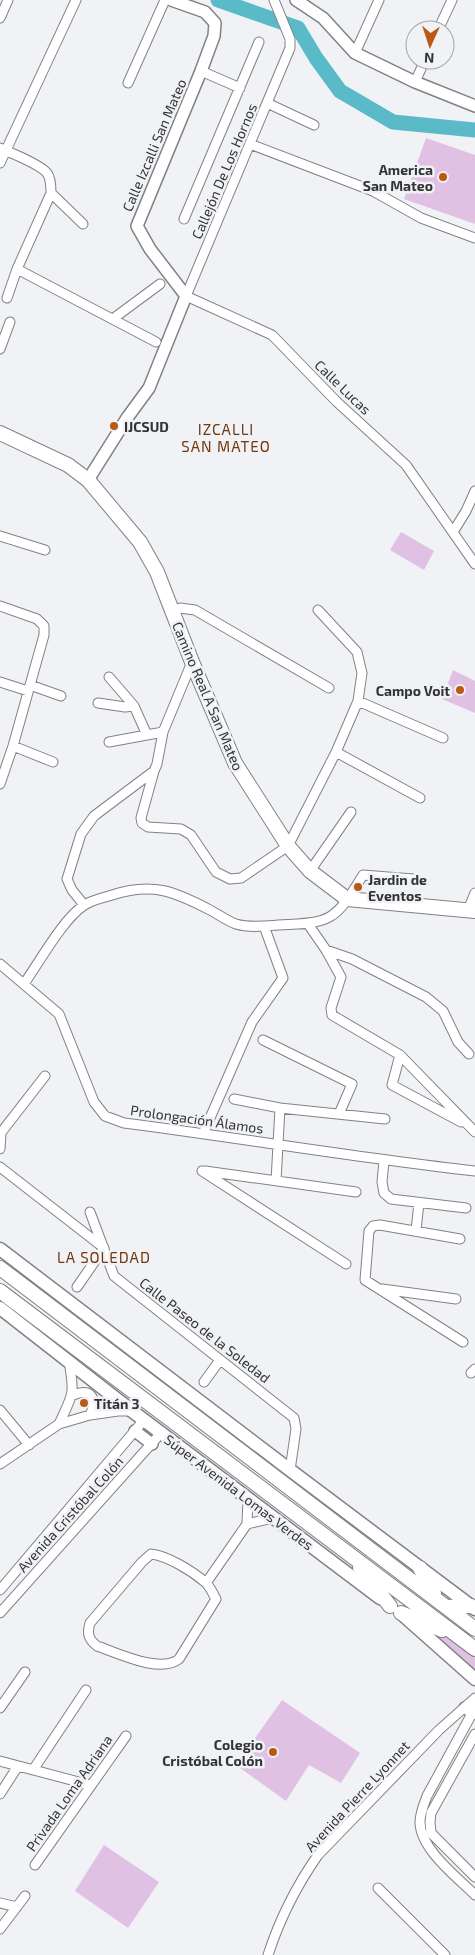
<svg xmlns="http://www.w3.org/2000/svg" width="475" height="1955" viewBox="0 0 475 1955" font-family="'Exo 2',sans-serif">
<rect width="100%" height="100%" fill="#f0f2f6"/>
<path fill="#e0c1e3" d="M426 138 475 155V224L404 199Z
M401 532 434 551 424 570 390 550Z
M453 670 475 681V713L442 699Z
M449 1637 475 1657V1671L437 1638Z
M282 1700 360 1753 341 1783 309 1765 286 1801 236 1765Z
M104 1845 159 1882 128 1928 75 1891Z"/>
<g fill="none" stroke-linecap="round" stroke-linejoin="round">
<path stroke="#5abac7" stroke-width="15" d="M218 0 298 28 316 58 340 91 393 122 475 130"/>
<defs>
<path id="minor" d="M274 0 290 39V48L186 296 272 335 337 402 406 465 475 564
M0 18 8 0
M438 30 452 0
M355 53 379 0
M201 71 240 88
M415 82 425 60
M128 83 165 0
M267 103 314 125
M250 144 373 191 421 218 475 238
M0 148C11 153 40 164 47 173 51 178 51 187 51 193L17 269 7 298
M0 163 76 0
M51 193 83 224
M184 219 259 42
M17 269 156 342
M114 318 160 284
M0 349 10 322
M453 532 466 511 475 491
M0 536 45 550
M0 606 37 619 44 626V635L13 746 0 784
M172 612 180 608 195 610 329 688
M109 677 134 706 147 735
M0 682 28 691
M30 685 61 696
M358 701 443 738
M98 703 125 707 134 706
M109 742 163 732
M13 746 53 762
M336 752 420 798
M154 771 141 818 142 823 148 827 181 829 191 835 216 872 230 879 241 878 288 846 336 752 358 701 362 673 357 652 318 610
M310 871 351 812
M84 905 72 890 67 879 81 834 94 816 154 771 157 764 163 732 192 662
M468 910 475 893
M308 924 326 950 341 977 331 1008 332 1015 400 1055 475 1132
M326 950 352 959 426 997 443 1011 458 1042 469 1054
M0 964 59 1014 94 1102 105 1116 124 1123C241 1138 358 1158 475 1171
M24 984C38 964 64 918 83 906 91 900 103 898 112 895 152 882 174 891 210 910 218 914 227 921 236 924 249 928 265 926 278 925 332 923 335 921 363 875L413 879
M263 1040 352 1084 339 1114
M400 1055 392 1085 461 1122
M234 1099 280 1108 385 1119
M0 1134 45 1076
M203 1134 252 1022 283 978 264 926
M0 1149 1 1133
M384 1161 382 1182 384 1193 391 1199 466 1208
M0 1167 104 1248
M202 1171 346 1264
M205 1171 356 1192
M276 1181 280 1108
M90 1212 114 1276 294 1418 296 1429 290 1470
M416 1230 419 1203
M460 1239 380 1225 373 1226 369 1231 365 1280 463 1342
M77 1287 104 1248
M382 1289 456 1299
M471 1373 475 1369
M204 1382 220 1360
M73 1395C91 1388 98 1398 90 1415
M0 1410 29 1445
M59 1424C73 1394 75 1395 69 1361
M0 1464 59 1424 90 1415 118 1411H132
M247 1524 273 1518
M151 1554C168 1556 192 1571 205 1582 210 1586 213 1594 216 1599L179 1659C160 1674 118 1653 97 1646 88 1639 87 1633 90 1623L142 1562Z
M206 1583 247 1524 248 1499
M0 1590 144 1420
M0 1613 161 1433
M0 1708 25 1672
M475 1708 427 1796C424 1804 420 1813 420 1822 420 1849 457 1877 475 1895
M475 1734 431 1813 430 1822 431 1833 475 1877
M0 1761 90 1785
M33 1770 86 1690
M0 1794 18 1766
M35 1865 126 1736
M378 1888 445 1955
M0 1903 17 1907
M0 1929 25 1896
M268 1955C279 1921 297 1885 318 1855L439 1730 475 1698"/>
<path id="tertiary" d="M296 0 323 18 355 53 415 82 475 106
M88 480 127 418 149 388 186 296 150 249 137 226 201 71 214 36 215 23 205 12 171 0
M135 1431 152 1444
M465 1708 475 1713"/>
<path id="secondary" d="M0 1249 290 1470 475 1609
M0 1308 132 1411 380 1598
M404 1616 475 1679"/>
<path id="primary" d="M0 433 68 465 88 480 140 542 157 572 192 662 235 763 288 846 310 871 347 899 475 911
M0 1268 475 1629
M0 1291 475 1649
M360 1568 390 1606
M420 1568 434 1593
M447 1607 471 1606
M401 1613 442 1630"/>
</defs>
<use href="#minor" stroke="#818286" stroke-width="11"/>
<use href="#tertiary" stroke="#818286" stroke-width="14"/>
<use href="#secondary" stroke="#818286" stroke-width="15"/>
<use href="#primary" stroke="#818286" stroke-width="16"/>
<use href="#minor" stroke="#fff" stroke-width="9"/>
<use href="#tertiary" stroke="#fff" stroke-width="11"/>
<use href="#secondary" stroke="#fff" stroke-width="12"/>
<use href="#primary" stroke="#fff" stroke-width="14"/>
</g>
<g fill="#b95915" stroke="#f0f2f6" stroke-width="2">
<circle cx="443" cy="177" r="5"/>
<circle cx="114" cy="426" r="5"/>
<circle cx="460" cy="690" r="5"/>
<circle cx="358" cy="887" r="5"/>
<circle cx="84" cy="1403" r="5"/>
<circle cx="273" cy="1752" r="5"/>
</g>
<g text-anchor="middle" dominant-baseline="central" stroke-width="5" stroke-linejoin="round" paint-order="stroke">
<g font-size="14" fill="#333435" stroke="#f0f2f6">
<text transform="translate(154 145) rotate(-67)">Calle Izcalli San Mateo</text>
<text transform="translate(224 171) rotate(-67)">Callejón De Los Hornos</text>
<text transform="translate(343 387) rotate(44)">Calle Lucas</text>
<text transform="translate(208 696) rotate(67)">Camino Real A San Mateo</text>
<text transform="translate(197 1119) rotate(8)">Prolongación Álamos</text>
<text transform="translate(205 1330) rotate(38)">Calle Paseo de la Soledad</text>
<text transform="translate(239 1492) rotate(37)">Súper Avenida Lomas Verdes</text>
<text transform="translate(70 1514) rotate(-48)">Avenida Cristóbal Colón</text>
<text transform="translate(69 1793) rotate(-55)">Privada Loma Adriana</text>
<text transform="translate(357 1796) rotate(-47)">Avenida Pierre Lyonnet</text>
</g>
<g font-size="14" font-weight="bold" fill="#333435" stroke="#f0f2f6" text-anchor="end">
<text x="433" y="169">America<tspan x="433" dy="16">San Mateo</tspan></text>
<text x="124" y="426" text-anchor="start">IJCSUD</text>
<text x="450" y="690">Campo Voit</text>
<text x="368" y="879" text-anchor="start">Jardin de<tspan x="368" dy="16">Eventos</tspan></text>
<text x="94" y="1403" text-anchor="start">Titán 3</text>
<text x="263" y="1744">Colegio<tspan x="263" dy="16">Cristóbal Colón</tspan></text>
</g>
<g font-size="15" letter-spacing="1" fill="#74370d" stroke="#f0f2f6">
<text x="226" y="429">IZCALLI<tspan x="226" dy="17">SAN MATEO</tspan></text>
<text x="104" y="1257">LA SOLEDAD</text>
</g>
</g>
<g transform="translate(430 45) rotate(183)"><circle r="24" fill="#f0f2f6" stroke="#a4a6a9"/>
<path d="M0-4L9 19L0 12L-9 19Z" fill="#b95915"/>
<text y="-8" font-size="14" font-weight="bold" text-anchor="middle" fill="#333435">N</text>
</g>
</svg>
